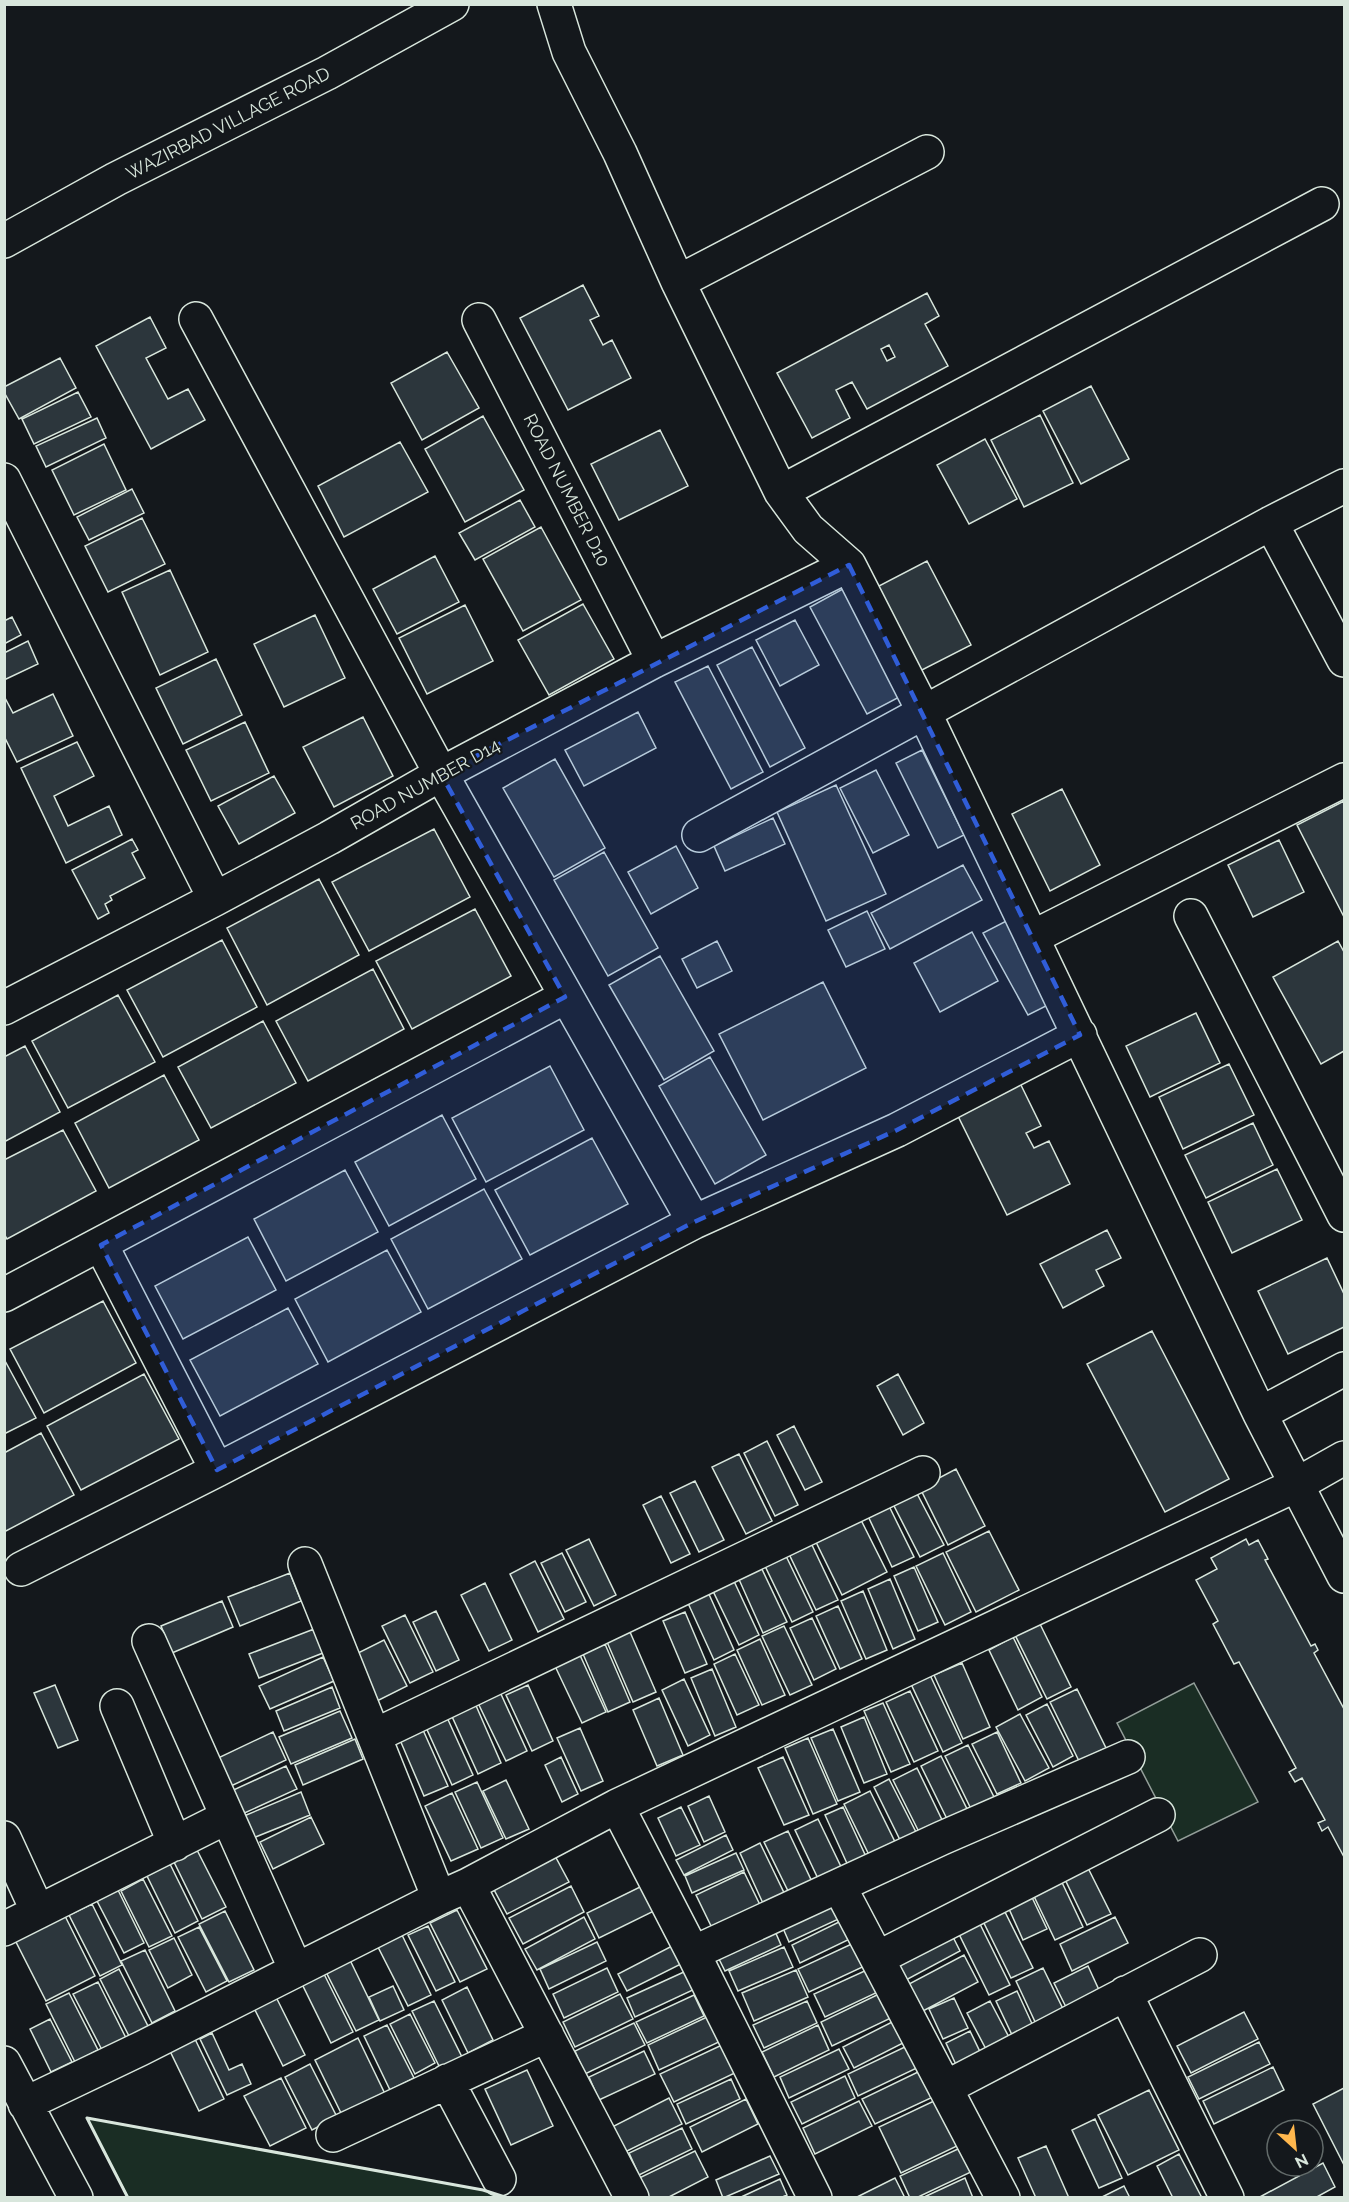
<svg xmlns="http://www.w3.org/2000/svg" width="1349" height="2202" viewBox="0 0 1349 2202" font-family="Raleway,sans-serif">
<rect width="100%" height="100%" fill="#14181c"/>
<path fill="#1a2d24" stroke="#939e99" stroke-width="1.5" d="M1194 1683 1258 1802 1178 1841 1117 1723Z
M87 2118 483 2190 508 2197H128Z"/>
<path fill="#2c363c" stroke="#d8e6dc" stroke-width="1.5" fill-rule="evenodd" d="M583 285 599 316 590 320 603 345 612 340 631 378 568 410 520 318Z
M927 293 939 316 925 324 948 366 867 409 852 382 836 390 850 418 812 438 777 373ZM889 345 895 357 887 361 881 349Z
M150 317 166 348 146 358 168 399 188 389 205 420 151 449 96 346Z
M447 352 479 408 422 440 391 383Z
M60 358 76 388 19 419 4 392V387Z
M1091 386 1129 459 1081 484 1043 411Z
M78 392 91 417 34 444 22 419Z
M1040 415 1073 483 1024 507 991 440Z
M483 416 524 490 465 522 425 449Z
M97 418 106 438 46 467 36 446Z
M660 430 688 486 619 520 591 464Z
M985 439 1017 499 969 524 937 465Z
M400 442 428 492 344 537 318 486Z
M104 444 126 490 74 515 52 470Z
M132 489 144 513 89 540 77 517Z
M520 500 535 527 475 560 459 533Z
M142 518 165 564 108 592 85 546Z
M541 527 581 600 523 631 483 559Z
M435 556 459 602 397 634 373 589Z
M927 561 971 645 918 672 875 588Z
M170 570 208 652 160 675 122 592Z
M850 585 907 693 867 714 810 607Z
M583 604 614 659 549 695 518 640Z
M465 605 493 661 427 694 399 638Z
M315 615 345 678 284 707 254 644Z
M12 617 21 635 4 644V621Z
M795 620 819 665 780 686 756 640Z
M28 641 38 664 4 680V653Z
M752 647 805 748 770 767 717 665Z
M216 659 242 715 183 744 156 688Z
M708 666 763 772 731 789 675 682Z
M53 694 73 736 17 762 4 736V696L13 713Z
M638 712 656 748 584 786 565 750Z
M363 717 393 776 334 807 303 747Z
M245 722 269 773 211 801 186 750Z
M77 742 94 776 54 796 68 826 109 806 122 835 66 863 21 768Z
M922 750 964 835 938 848 896 763Z
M555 759 605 848 554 877 503 788Z
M876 770 909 835 873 853 840 788Z
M274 776 295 813 239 844 218 806Z
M836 785 886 894 826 921 777 812Z
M1062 789 1100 865 1050 891 1012 814Z
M1344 801V917L1297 825Z
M773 818 785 844 725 871 714 846Z
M434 829 470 897 369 951 332 882Z
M132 839 138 850 132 853 145 878 110 896 112 900 105 904 109 913 98 919 72 870Z
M1279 840 1304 892 1253 917 1228 865Z
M676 846 698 888 651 914 628 872Z
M604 852 658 948 608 976 554 880Z
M963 865 982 900 890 949 871 913Z
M319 879 359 955 267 1005 227 928Z
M475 909 511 976 412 1029 376 961Z
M867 911 885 949 846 967 828 930Z
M1014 917 1058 1000 1028 1015 983 933Z
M972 932 998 981 940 1012 914 963Z
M222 940 257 1007 163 1057 127 990Z
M717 941 732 971 697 988 682 959Z
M1338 941 1344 952V1051L1321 1064 1273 977Z
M660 956 714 1051 664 1080 609 985Z
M373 969 404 1029 308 1081 276 1021Z
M823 982 866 1068 763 1120 719 1034Z
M118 995 155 1062 68 1108 32 1041Z
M1196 1013 1220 1063 1150 1097 1126 1046Z
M263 1021 296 1083 211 1128 178 1067Z
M25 1046 60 1112 4 1142V1057Z
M710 1057 766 1155 715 1184 659 1086Z
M1229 1064 1254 1115 1183 1149 1159 1097Z
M550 1066 584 1130 486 1182 452 1118Z
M164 1075 199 1140 109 1188 75 1123Z
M1018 1079 1041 1126 1026 1133 1034 1148 1049 1141 1070 1184 1007 1215 955 1110Z
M442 1115 476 1179 389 1226 355 1162Z
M1253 1123 1273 1165 1206 1198 1185 1155Z
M63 1130 96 1191 7 1239 4 1234V1160Z
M592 1138 628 1204 530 1255 495 1190Z
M1277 1169 1302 1220 1232 1253 1208 1202Z
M345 1170 378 1232 286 1281 254 1219Z
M484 1189 522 1259 428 1309 391 1239Z
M1107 1230 1121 1258 1096 1270 1104 1286 1063 1308 1040 1264Z
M248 1237 276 1290 183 1339 155 1286Z
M387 1250 421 1312 328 1362 295 1299Z
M1327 1258 1344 1294V1327L1288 1354 1258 1291Z
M103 1301 136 1363 44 1413 10 1349Z
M288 1308 318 1364 220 1416 190 1360Z
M1152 1331 1229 1479 1165 1512 1087 1364Z
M4 1359 36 1418 4 1434Z
M144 1374 179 1439 81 1490 47 1426Z
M898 1374 924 1423 903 1435 877 1386Z
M794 1426 822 1482 805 1490 777 1435Z
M41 1433 74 1495 4 1532V1453Z
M767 1441 798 1505 775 1516 744 1453Z
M739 1454 772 1521 746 1534 712 1467Z
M956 1469 985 1526 948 1545 920 1488Z
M695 1481 724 1540 699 1552 670 1493Z
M913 1486 944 1545 920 1557 890 1498Z
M661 1496 690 1554 671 1563 643 1505Z
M888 1504 914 1557 892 1567 867 1514Z
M859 1516 887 1572 842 1595 814 1538Z
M989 1531 1019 1590 976 1612 946 1552Z
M589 1539 616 1595 594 1606 566 1550Z
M1246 1539 1249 1545 1258 1540 1268 1559 1265 1560 1311 1646 1315 1644 1318 1650 1314 1653 1344 1709V1857L1328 1827 1322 1831 1318 1823 1325 1820 1302 1778 1295 1782 1289 1772 1296 1768 1239 1662 1234 1664 1213 1624 1218 1621 1196 1580 1217 1569 1211 1558Z
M811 1543 838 1600 816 1610 789 1554Z
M562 1553 586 1602 565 1612 541 1563Z
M943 1553 971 1612 945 1625 916 1566Z
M786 1556 813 1612 792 1622 765 1566Z
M535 1561 564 1619 538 1632 510 1574Z
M760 1565 787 1622 763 1633 737 1575Z
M914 1567 938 1622 918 1631 894 1576Z
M290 1573 301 1601 240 1626 228 1597Z
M733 1579 759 1635 739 1645 712 1589Z
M890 1579 915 1639 893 1649 868 1589Z
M485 1583 512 1640 489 1651 461 1595Z
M863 1591 887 1650 866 1659 841 1601Z
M708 1592 734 1650 714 1660 687 1601Z
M222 1601 233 1627 172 1653 161 1626Z
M838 1606 862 1659 840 1669 816 1616Z
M436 1611 459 1660 436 1671 413 1622Z
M685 1612 707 1664 685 1673 663 1621Z
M405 1615 433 1672 410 1683 382 1626Z
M812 1618 836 1669 814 1680 790 1628Z
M1039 1622 1071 1687 1047 1699 1015 1635Z
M784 1626 812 1685 790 1695 762 1636Z
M314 1629 323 1653 259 1678 249 1654Z
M630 1632 656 1692 633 1702 607 1642Z
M1013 1637 1042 1697 1018 1710 989 1650Z
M760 1639 785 1695 762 1705 737 1650Z
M384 1640 407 1686 377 1701 354 1655Z
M605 1644 630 1702 608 1712 583 1654Z
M579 1653 606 1712 582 1723 554 1664Z
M735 1654 759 1705 737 1715 714 1664Z
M323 1657 334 1681 270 1709 259 1686Z
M962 1663 990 1727 963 1739 934 1675Z
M712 1669 736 1727 715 1736 691 1678Z
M930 1675 962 1743 943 1752 911 1684Z
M684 1679 710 1735 688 1746 662 1690Z
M55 1685 78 1740 58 1748 34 1693Z
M528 1685 553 1741 532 1751 506 1695Z
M332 1687 340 1708 284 1731 276 1711Z
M1077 1689 1106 1748 1079 1761 1050 1702Z
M910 1691 938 1751 914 1762 886 1702Z
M500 1692 527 1751 506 1761 478 1703Z
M659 1698 683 1755 657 1766 633 1710Z
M474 1701 501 1763 478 1774 450 1712Z
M883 1703 910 1764 891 1772 864 1711Z
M1047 1704 1073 1756 1053 1767 1026 1715Z
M340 1711 352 1738 291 1764 279 1737Z
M445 1713 473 1775 452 1785 424 1723Z
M1020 1714 1049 1768 1025 1781 996 1727Z
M864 1717 887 1774 864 1783 841 1727Z
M580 1728 603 1781 581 1791 557 1738Z
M833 1729 860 1792 838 1801 811 1738Z
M423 1730 448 1786 424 1796 400 1740Z
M273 1732 286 1760 231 1786 218 1758Z
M997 1732 1021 1783 997 1794 972 1744Z
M808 1738 837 1804 813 1814 785 1748Z
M355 1739 363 1759 303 1785 295 1765Z
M968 1745 997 1803 974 1815 945 1756Z
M941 1756 968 1811 948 1821 921 1766Z
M561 1757 578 1794 562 1802 545 1765Z
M783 1757 809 1815 784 1825 758 1768Z
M286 1766 297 1789 240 1815 229 1792Z
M917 1768 944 1824 921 1836 893 1780Z
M889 1779 919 1838 903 1846 874 1787Z
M506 1780 529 1829 506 1839 483 1791Z
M477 1782 503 1838 481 1848 455 1792Z
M870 1791 898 1848 872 1861 844 1804Z
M301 1792 310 1815 253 1838 244 1816Z
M452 1793 478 1849 451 1861 425 1806Z
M709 1796 725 1832 704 1842 688 1806Z
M681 1807 700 1845 676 1856 658 1818Z
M843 1807 868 1861 850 1870 825 1815Z
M311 1817 324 1844 273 1869 260 1842Z
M818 1819 845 1875 822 1887 795 1830Z
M788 1831 814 1886 791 1897 764 1842Z
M726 1835 733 1850 684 1875 676 1860Z
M760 1843 788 1901 767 1912 740 1853Z
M197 1850 226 1907 202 1919 174 1862Z
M736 1853 744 1870 692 1893 685 1876Z
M554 1854 569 1882 507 1914 492 1886Z
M1083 1858 1111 1914 1087 1925 1060 1869Z
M170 1864 198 1921 175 1933 147 1876Z
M744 1872 761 1907 713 1930 696 1895Z
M1058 1874 1083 1927 1055 1940 1030 1888Z
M143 1879 172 1936 149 1947 121 1891Z
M571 1886 584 1912 523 1944 509 1918Z
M642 1886 654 1911 599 1938 587 1913Z
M1028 1889 1047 1929 1023 1940 1005 1900Z
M118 1890 144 1943 124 1953 97 1901Z
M833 1895 843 1917 789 1942 779 1919Z
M999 1900 1033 1968 1011 1978 978 1911Z
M92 1904 122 1965 100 1976 69 1915Z
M457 1910 487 1969 460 1982 430 1923Z
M225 1911 254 1970 229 1982 199 1924Z
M975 1914 1010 1985 989 1995 954 1924Z
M65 1916 95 1976 46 2001 15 1940Z
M584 1917 595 1939 537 1970 525 1949Z
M1115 1917 1128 1943 1072 1971 1060 1944Z
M845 1919 854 1937 800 1963 792 1945Z
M771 1922 781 1945 725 1971 714 1949Z
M428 1926 455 1982 436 1991 408 1935Z
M199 1927 227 1981 206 1992 178 1937Z
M950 1931 960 1951 906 1980 896 1960Z
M402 1935 431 1995 408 2006 378 1947Z
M174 1938 192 1975 168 1988 149 1950Z
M858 1941 869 1964 809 1992 798 1969Z
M597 1942 606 1961 549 1989 540 1969Z
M672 1946 681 1964 627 1991 618 1974Z
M784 1947 793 1967 738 1991 729 1971Z
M145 1950 175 2011 152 2023 121 1961Z
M964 1955 978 1982 923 2011 909 1984Z
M349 1958 379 2020 356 2031 325 1970Z
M1088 1966 1099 1990 1066 2007 1054 1983Z
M607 1968 618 1992 564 2018 553 1994Z
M1043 1968 1065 2013 1037 2026 1016 1981Z
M119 1969 150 2030 131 2040 100 1979Z
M869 1969 880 1991 825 2017 814 1994Z
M796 1970 808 1997 754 2021 742 1993Z
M686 1971 695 1989 635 2017 627 1998Z
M324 1974 353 2032 331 2043 302 1984Z
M98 1982 126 2038 102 2050 73 1994Z
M393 1986 404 2010 380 2021 369 1997Z
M467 1987 493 2040 468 2053 442 2000Z
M1017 1991 1034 2028 1013 2037 996 2001Z
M69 1993 98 2050 75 2062 46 2004Z
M881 1993 893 2017 832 2046 821 2022Z
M620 1994 633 2019 575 2047 563 2022Z
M694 1995 704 2016 647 2043 636 2022Z
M276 1997 305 2055 283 2066 254 2008Z
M954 1998 968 2028 943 2039 929 2009Z
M434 2001 462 2057 440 2068 412 2011Z
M807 2001 817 2023 764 2048 753 2025Z
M990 2001 1011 2041 988 2053 967 2013Z
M1244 2012 1258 2039 1191 2073 1177 2046Z
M410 2014 435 2063 415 2074 390 2024Z
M709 2016 721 2041 659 2070 648 2045Z
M50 2019 72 2062 51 2072 30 2029Z
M896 2020 907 2041 854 2068 843 2047Z
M634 2023 645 2045 585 2074 575 2051Z
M387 2025 414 2078 390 2090 364 2036Z
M818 2025 829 2050 774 2077 762 2052Z
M970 2031 983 2058 958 2069 946 2043Z
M212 2033 229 2070 242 2064 251 2084 227 2095 200 2039Z
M194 2037 224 2099 199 2111 169 2049Z
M358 2038 386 2096 343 2117 315 2060Z
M1259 2042 1270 2064 1199 2099 1188 2077Z
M724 2044 737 2072 674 2102 660 2074Z
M909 2045 919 2067 858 2096 848 2074Z
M839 2049 849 2069 789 2098 780 2077Z
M644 2051 655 2074 599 2100 589 2077Z
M310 2064 337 2117 312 2130 285 2077Z
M1273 2067 1284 2090 1214 2124 1203 2101Z
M527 2070 553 2126 511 2145 485 2089Z
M920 2071 933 2097 875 2124 862 2099Z
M845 2076 855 2098 802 2124 791 2102Z
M281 2078 306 2128 270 2146 244 2096Z
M731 2079 740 2099 686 2124 677 2104Z
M1344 2088V2165L1313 2104Z
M1149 2090 1179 2150 1128 2175 1098 2115Z
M669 2098 682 2124 625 2152 612 2127Z
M746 2099 758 2124 702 2152 690 2127Z
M936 2100 957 2146 901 2173 879 2127Z
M859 2101 872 2126 815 2154 803 2128Z
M1095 2119 1122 2178 1099 2188 1072 2130Z
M682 2128 692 2149 639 2175 629 2153Z
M1046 2146 1069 2198H1036L1018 2158Z
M960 2148 971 2172 916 2198H910L900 2176Z
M695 2151 708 2177 667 2198H644L635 2180Z
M1179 2154 1202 2198H1173L1157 2166Z
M770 2156 779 2174 723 2198 716 2180Z
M1323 2163 1335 2187 1315 2198H1258Z
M895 2178 905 2198H855Z
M965 2178 973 2198H922Z
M780 2179 787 2195 780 2198H739Z
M1124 2186 1130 2198H1102V2197Z"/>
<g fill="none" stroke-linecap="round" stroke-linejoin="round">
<defs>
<path id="minor" d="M554 4 569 52 620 153 678 282 781 492 808 529 849 565 924 712 1260 1414 1344 1576
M4 241 116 179 327 73 452 4
M678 282 927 152
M196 319 441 774 694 1222
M479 320 654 661
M4 480 215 899
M781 492 1322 204
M1271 523 1344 660
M699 835 1271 523 1344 486
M1191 916 1344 1215
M1033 937 1344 780
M4 1008 215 899 329 838 441 774 654 661 849 565
M101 1245 217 1470
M4 1295 565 997
M1260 1414 1344 1369
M305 1564 439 1898
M21 1569 217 1470 694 1222 897 1130 1080 1035
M149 1641 296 1970
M117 1706 175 1844
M374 1736 923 1473
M617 1806 693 1953 815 2198
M4 1838 38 1912
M468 1885 632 2198
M839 1886 1003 2198
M4 1929 227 1817
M693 1953 942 1838 1128 1757
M878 1958 1158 1815
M1125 1993 1227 2198
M4 2063 76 2198
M447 2081 499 2179
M945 2088 1200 1955
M25 2104 140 2049 439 1898 468 1885 617 1806 1296 1485 1344 1458
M333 2135 547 2035"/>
</defs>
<use href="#minor" stroke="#d8e6dc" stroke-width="36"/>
<use href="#minor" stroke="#14181c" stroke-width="33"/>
<path stroke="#d8e6dc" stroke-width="3" d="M87 2118 483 2190 508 2198
M87 2118 128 2198"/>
</g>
<path fill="#305dd8" fill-opacity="0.2" stroke="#305dd8" stroke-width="4.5" stroke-dasharray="12 8" stroke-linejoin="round" d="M849 565 1080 1035 897 1130 694 1222 217 1470 101 1245 565 997 441 774Z"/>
<g text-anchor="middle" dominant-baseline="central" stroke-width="4.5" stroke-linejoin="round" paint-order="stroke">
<g font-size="18" fill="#d8e6dc" stroke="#14181c">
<text transform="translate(228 123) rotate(-27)">WAZIRBAD VILLAGE ROAD</text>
<text transform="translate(567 490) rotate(63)">ROAD NUMBER D10</text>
<text transform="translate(425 784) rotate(-29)">ROAD NUMBER D14</text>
</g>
</g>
<rect width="1349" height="2202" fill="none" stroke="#d8e6dc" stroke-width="12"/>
<g transform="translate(1295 2148) rotate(153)"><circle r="28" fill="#14181c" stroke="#626a69" stroke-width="1.5"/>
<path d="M0-4.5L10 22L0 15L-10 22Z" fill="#ffb74d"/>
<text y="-9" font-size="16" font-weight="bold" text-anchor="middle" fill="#d8e6dc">N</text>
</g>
</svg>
